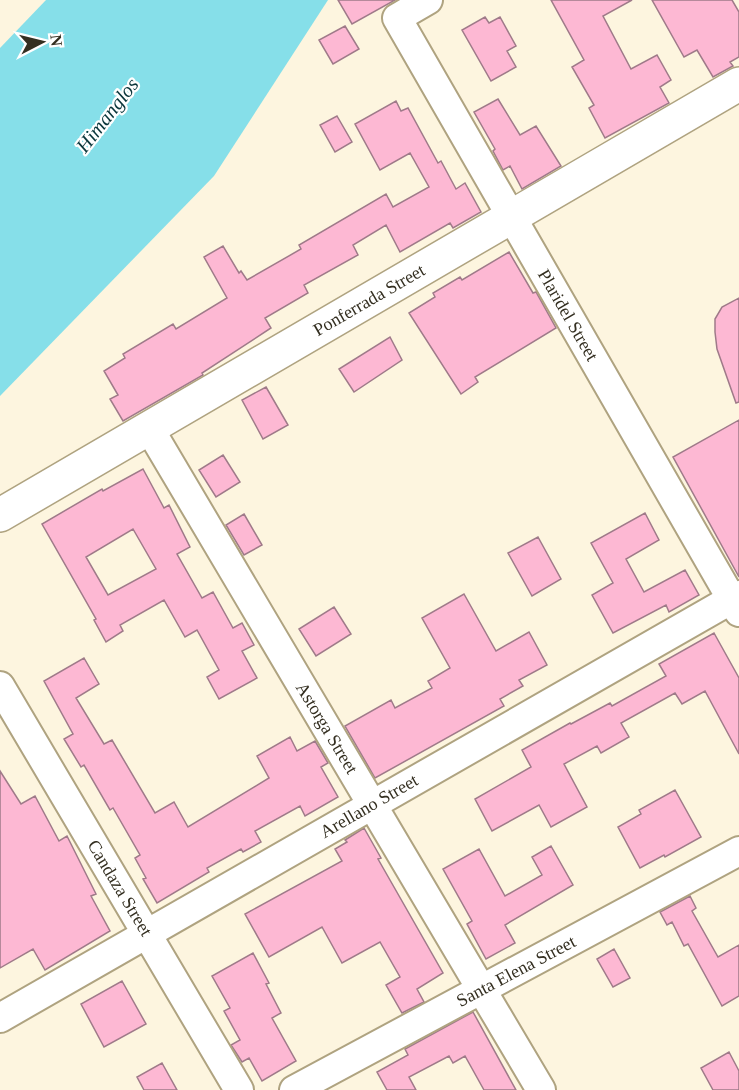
<svg xmlns="http://www.w3.org/2000/svg" width="739" height="1090" viewBox="0 0 739 1090" font-family="'Times New Roman',serif">
<rect width="100%" height="100%" fill="#fdf5df"/>
<path fill="#86dfe9" d="M46 0H328L214 176 0 396V48Z"/>
<path fill="#fdb8d3" stroke="#9f7a89" stroke-width="1.5" fill-rule="evenodd" d="M338 0H395L352 24Z
M551 0H632L603 16 631 69 657 55 671 80 660 87 669 103 605 138 589 108 594 105 572 67 584 60Z
M652 0H732L739 12V57L730 62 733 66 713 77 697 50 684 57Z
M485 17 489 23 500 17 516 46 507 51 516 67 491 81 462 30Z
M345 26 359 49 333 64 319 40Z
M498 99 520 135 536 126 561 166 522 189 510 166 503 170 493 151 495 149 474 112Z
M396 101 401 111 408 108 438 163 441 161 456 189 465 183 481 212 453 228 450 223 400 252 386 225 353 245 358 255 304 285 308 293 265 318 271 328 202 373 203 375 123 421 110 399 118 395 104 371 125 358 123 354 173 324 176 329 227 298 204 257 223 246 239 273 241 271 247 280 301 249 299 245 386 194 393 207 429 187 410 153 380 170 355 124Z
M337 116 352 142 335 152 320 125Z
M509 252 533 293 536 292 556 328 475 377 478 382 461 394 409 313 435 297 433 293 460 277 462 280Z
M739 298V402L736 403 717 349 715 332V319L722 307Z
M390 337 402 360 354 392 339 369Z
M266 387 288 425 263 439 242 400Z
M739 420V577L673 457Z
M223 455 240 482 216 497 199 470Z
M143 469 164 508 169 505 190 547 177 554 202 598 213 592 233 628 242 623 254 645 242 651 257 678 219 699 207 677 219 670 197 630 185 637 164 600 120 625 123 631 106 642 94 620 96 619 42 524 102 489 103 491ZM133 529 156 569 108 595 86 557Z
M645 513 659 540 626 559 644 592 685 570 699 595 669 612 666 605 613 633 592 595 613 583 591 543Z
M244 514 262 545 244 555 226 525Z
M538 537 561 579 532 596 508 553Z
M464 594 496 651 529 632 547 665 519 680 523 686 500 699 504 706 375 778 345 726 391 700 395 708 432 688 428 681 450 668 422 618Z
M334 607 351 634 316 656 299 629Z
M714 633 739 678V754L705 691 682 704 675 693 621 723 629 737 601 753 597 746 564 764 587 807 551 827 539 805 492 831 475 799 531 767 522 750 570 723 571 724 610 703 612 706 666 676 659 664Z
M84 658 99 684 76 698 104 744 112 740 155 813 174 802 188 827 269 778 257 756 290 737 297 751 315 741 328 763 321 767 338 797 305 816 300 806 255 831 261 842 243 852 241 849 207 868 209 872 157 903 143 879 146 878 135 858 140 855 113 808 110 810 84 765 81 767 64 739 73 734 44 681Z
M0 771 21 804 35 796 59 841 67 836 96 894 91 896 110 931 45 970 33 949 0 968Z
M675 790 701 837 665 857 664 855 640 868 618 827 641 814 639 810Z
M364 828 381 858 378 859 443 973 417 989 424 1002 402 1013 386 985 400 977 380 942 342 963 322 927 269 957 245 914 342 861 335 849 347 842 345 840Z
M551 846 573 885 505 925 515 943 486 959 467 924 472 921 443 869 479 849 505 896 542 875 532 857Z
M690 896 696 908 692 911 718 957 739 945V996L722 1006 688 944 684 946 672 922 667 925 660 912Z
M614 949 630 978 613 987 597 959Z
M253 953 269 983 266 984 281 1013 272 1018 296 1061 262 1081 249 1058 242 1062 231 1045 240 1040 224 1011 230 1008 212 976Z
M122 981 146 1024 104 1047 81 1004Z
M473 1012 516 1090H484L465 1056 453 1063 449 1056 409 1077 416 1090H387L377 1072 408 1055 405 1049Z
M729 1052 739 1071V1090H713L701 1068Z
M162 1063 177 1090H144L137 1077Z"/>
<g fill="none" stroke-linecap="round" stroke-linejoin="round">
<defs>
<path id="street" d="M428 0 397 18 739 612
M149 428 541 1090
M0 686 239 1090
M0 1018 739 595
M294 1090 739 851"/>
<path id="secondary" d="M0 515 739 84"/>
</defs>
<use href="#street" stroke="#afa380" stroke-width="32"/>
<use href="#secondary" stroke="#afa380" stroke-width="36"/>
<use href="#street" stroke="#fff" stroke-width="28"/>
<use href="#secondary" stroke="#fff" stroke-width="33"/>
</g>
<g text-anchor="middle" dominant-baseline="central" stroke-width="4.5" stroke-linejoin="round" paint-order="stroke">
<g font-size="18" fill="#342f21" stroke="#fff">
<text transform="translate(369 300) rotate(-30)">Ponferrada Street</text>
<text transform="translate(568 315) rotate(60)">Plaridel Street</text>
<text transform="translate(327 728) rotate(59)">Astorga Street</text>
<text transform="translate(369 806) rotate(-30)">Arellano Street</text>
<text transform="translate(120 888) rotate(59)">Candaza Street</text>
<text transform="translate(516 971) rotate(-28)">Santa Elena Street</text>
</g>
<g font-size="20" font-style="italic" fill="#0a363b" stroke="#fff">
<text transform="translate(107 115) rotate(-52)">Himanglos</text>
</g>
</g>
<g transform="translate(42 42) rotate(83)" stroke="#ffffff" stroke-width="4.5" paint-order="stroke">
<path d="M0-4.5L10 22L0 15L-10 22Z" fill="#342f21"/>
<text y="-9" font-size="16" font-weight="bold" text-anchor="middle" fill="#342f21">N</text>
</g>
</svg>
